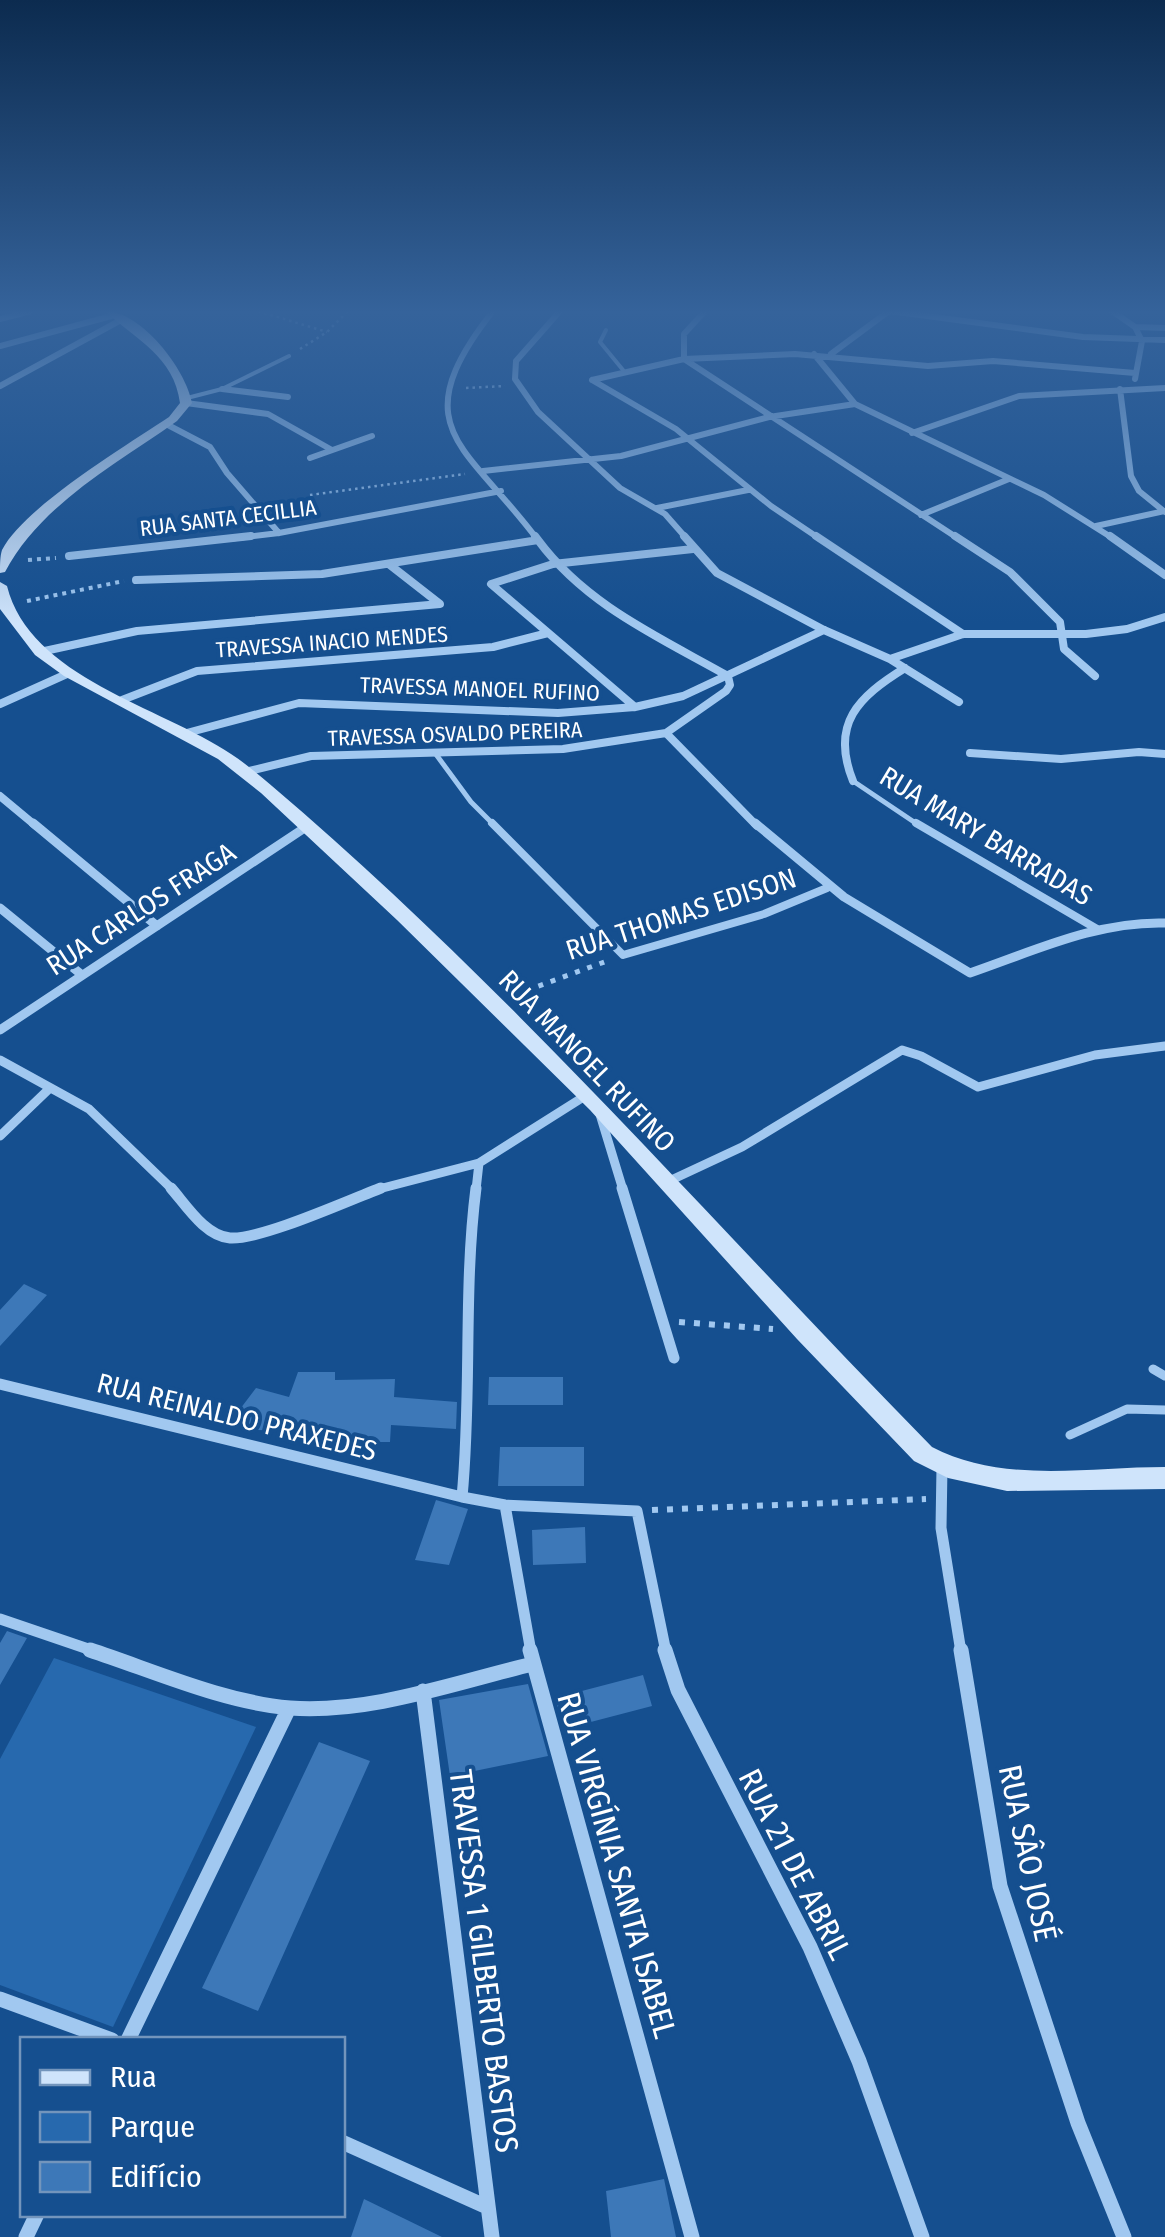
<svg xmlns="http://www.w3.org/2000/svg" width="1165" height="2237" viewBox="0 0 1165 2237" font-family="'Fira Sans Condensed',sans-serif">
<rect width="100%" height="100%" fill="#154f8f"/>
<path fill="#2769ae" d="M54 1658 256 1727 113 2027 0 1985V1759Z"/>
<path fill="#3d78b8" d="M24 1284 47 1295 0 1346V1310Z
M298 1372H335V1380L395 1379 394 1397 457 1402 456 1429 391 1425 390 1442H348L349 1432 256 1430 231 1421 256 1388 289 1397Z
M489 1377H563V1405H488Z
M500 1447H584V1486H498Z
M436 1500 468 1509 449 1565 415 1560Z
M585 1527 586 1563 533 1565 532 1530Z
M7 1631 27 1638 0 1685V1643Z
M643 1675 652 1706 564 1729 555 1698Z
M528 1684 548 1756 450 1776 439 1700Z
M319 1742 370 1761 258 2011 202 1988Z
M664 2179 676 2237H611L606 2191Z
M364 2199 442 2237H351Z"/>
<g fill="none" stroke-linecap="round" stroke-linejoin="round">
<path stroke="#a1c8f0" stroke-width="2.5" stroke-dasharray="2.5 4" stroke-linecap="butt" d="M258 311 327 332
M300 349 327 332 348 311
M466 388 505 386
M310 495 465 474"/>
<path stroke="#a1c8f0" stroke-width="4" stroke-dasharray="4 5" stroke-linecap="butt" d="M28 560 56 558
M27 601 124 581"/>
<path stroke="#a1c8f0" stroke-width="5" stroke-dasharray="5 8" stroke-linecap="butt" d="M514 995 607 961"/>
<path stroke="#a1c8f0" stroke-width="6" stroke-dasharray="6 9" stroke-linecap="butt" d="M679 1322 773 1329
M652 1510 926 1499"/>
<path stroke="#a1c8f0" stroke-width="4" d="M606 330 600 342 623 370
M187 398 222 389 289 356"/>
<path stroke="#a1c8f0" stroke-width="5" d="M435 753 471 802 495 826
M853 781 920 826"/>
<path stroke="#a1c8f0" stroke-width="8" d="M492 823 623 955 764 914 827 888
M916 823 1097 929"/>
<path stroke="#a1c8f0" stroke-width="9" d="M1153 1369 1165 1376
M1070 1435 1127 1409 1165 1410"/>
<path stroke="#a1c8f0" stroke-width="6" d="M493 311C401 428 466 444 537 539
M560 311 516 361 515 379 538 412 620 488 665 514 687 539
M890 311 1083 337 1165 340
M1112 311 1135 327 1142 341
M0 319 31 311
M1135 327 1165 328
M0 346 115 315
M814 354 855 404 1044 495 1114 539
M831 354 889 311
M684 359 959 539
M684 359V334L705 311
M1135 379 1142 341
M592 380 684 359 795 354 928 366 993 361 1135 373
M592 380 676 429 771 506 820 539
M0 386 121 320
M222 389 288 397
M1120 389 1131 476 1139 491 1165 512
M186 403 268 414 332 450
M166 424 210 447 227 473 279 533
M912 433 1019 396 1165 388
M310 458 372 436
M483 471 621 456 769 417 855 404
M657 508 748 490
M921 515 1009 479
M1096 526 1165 511
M228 539 279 533 501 491"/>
<path stroke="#a1c8f0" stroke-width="8" d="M535 536 538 540
M684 536 717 573 824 630 890 659 959 702
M816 536 963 634
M955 536 1010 572 1060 622 1064 649 1095 676
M1110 536 1165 575
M69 556 251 536
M136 580 322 574 538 540C586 605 659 637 728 676L730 685 726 691 666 733 757 826
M40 652 137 631 440 604 390 565
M890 659 963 634H1086L1127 629 1165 617
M122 700 197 671 493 647 548 633
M0 704 69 673
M635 707 491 584 553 564 693 549
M183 734 299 703 558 713 635 707 683 696 824 630
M970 753 1061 759 1139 752 1165 754
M245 772 311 756 563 749 666 733
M853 781C830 724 858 697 905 668
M0 796 36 826"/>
<path stroke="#a1c8f0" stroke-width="9" d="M33 823 157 926
M755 823 844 897 970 973C1034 951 1097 921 1165 923
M0 908 82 975
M0 1030 306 827
M0 1060 89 1109 173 1190
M599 1111 623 1190
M0 1136 50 1088
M667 1182 742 1147 902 1050 921 1056 978 1087 1095 1055 1165 1046
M375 1190 479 1163 585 1096
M476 1190 479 1163"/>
<path stroke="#a1c8f0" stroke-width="11" d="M171 1188C186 1205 205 1236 230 1238 261 1240 349 1200 381 1188
M622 1188 674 1358
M0 1384 462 1497 505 1505 637 1511 666 1652
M942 1467 941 1528 961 1652
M462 1497C472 1394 463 1290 476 1188
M505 1505 531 1652
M0 1619 97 1652"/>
<path stroke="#a1c8f0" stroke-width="15" d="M90 1650C154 1671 223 1702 290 1708 370 1714 456 1682 533 1664
M530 1650 692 2237
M665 1650 678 1690 810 1947 859 2061 922 2237
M961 1650 1000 1886 1078 2123 1124 2237
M423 1691 492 2237
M0 1999 112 2040
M128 2040 289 1708
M342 2142 487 2207
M26 2237 37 2214"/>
<path fill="#cfe4fb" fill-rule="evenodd" d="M105 311C141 311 186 369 192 403L177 421C115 465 41 504 5 572L0 573C0 565 0 556 2 550 24 507 127 445 169 417L180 403C174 356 136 340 105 311Z
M0 582 7 586C30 678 160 706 231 754 245 763 259 775 272 786 510 988 714 1225 932 1447 1003 1484 1087 1467 1165 1467V1489L1007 1491 948 1478 914 1461 797 1339 590 1110 397 920 261 793 218 759 64 676 35 655 0 609Z"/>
</g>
<linearGradient id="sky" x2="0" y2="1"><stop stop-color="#0c2b4f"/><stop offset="0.5" stop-color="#35639b"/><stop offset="1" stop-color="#35639b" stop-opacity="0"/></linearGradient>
<rect width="1165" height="624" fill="url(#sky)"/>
<g text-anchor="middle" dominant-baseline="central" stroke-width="8" stroke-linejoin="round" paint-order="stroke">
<g font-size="22" fill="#fff" stroke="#154f8f">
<text transform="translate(228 518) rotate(-7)">RUA SANTA CECILLIA</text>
<text transform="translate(332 642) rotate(-4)">TRAVESSA INACIO MENDES</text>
<text transform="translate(480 689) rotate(2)">TRAVESSA MANOEL RUFINO</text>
<text transform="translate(455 734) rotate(-2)">TRAVESSA OSVALDO PEREIRA</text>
</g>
<g font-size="28" fill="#fff" stroke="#154f8f">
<text transform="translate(986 836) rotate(31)">RUA MARY BARRADAS</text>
<text transform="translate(141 909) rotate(-33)">RUA CARLOS FRAGA</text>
<text transform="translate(681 914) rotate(-18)">RUA THOMAS EDISON</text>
<text transform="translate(587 1061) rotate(46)">RUA MANOEL RUFINO</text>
<text transform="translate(237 1417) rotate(14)">RUA REINALDO PRAXEDES</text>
</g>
<g font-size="32" fill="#fff" stroke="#154f8f">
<text transform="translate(1028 1853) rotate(78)">RUA SÂO JOSÉ</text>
<text transform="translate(795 1864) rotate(63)">RUA 21 DE ABRIL</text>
<text transform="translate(617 1865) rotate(74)">RUA VIRGÍNIA SANTA ISABEL</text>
<text transform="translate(484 1961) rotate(83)">TRAVESSA 1 GILBERTO BASTOS</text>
</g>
</g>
<rect x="20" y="2037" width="325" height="180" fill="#154f8f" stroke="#7395bc" stroke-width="2.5"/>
<rect x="40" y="2070" width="50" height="15" fill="#cfe4fb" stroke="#7395bc" stroke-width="2.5"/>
<text x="110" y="2087" font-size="30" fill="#ffffff">Rua</text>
<rect x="40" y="2112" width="50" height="30" fill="#2769ae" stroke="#7395bc" stroke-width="2.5"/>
<text x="110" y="2137" font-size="30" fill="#ffffff">Parque</text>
<rect x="40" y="2162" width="50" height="30" fill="#3d78b8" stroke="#7395bc" stroke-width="2.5"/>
<text x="110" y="2187" font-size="30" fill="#ffffff">Edifício</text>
</svg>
